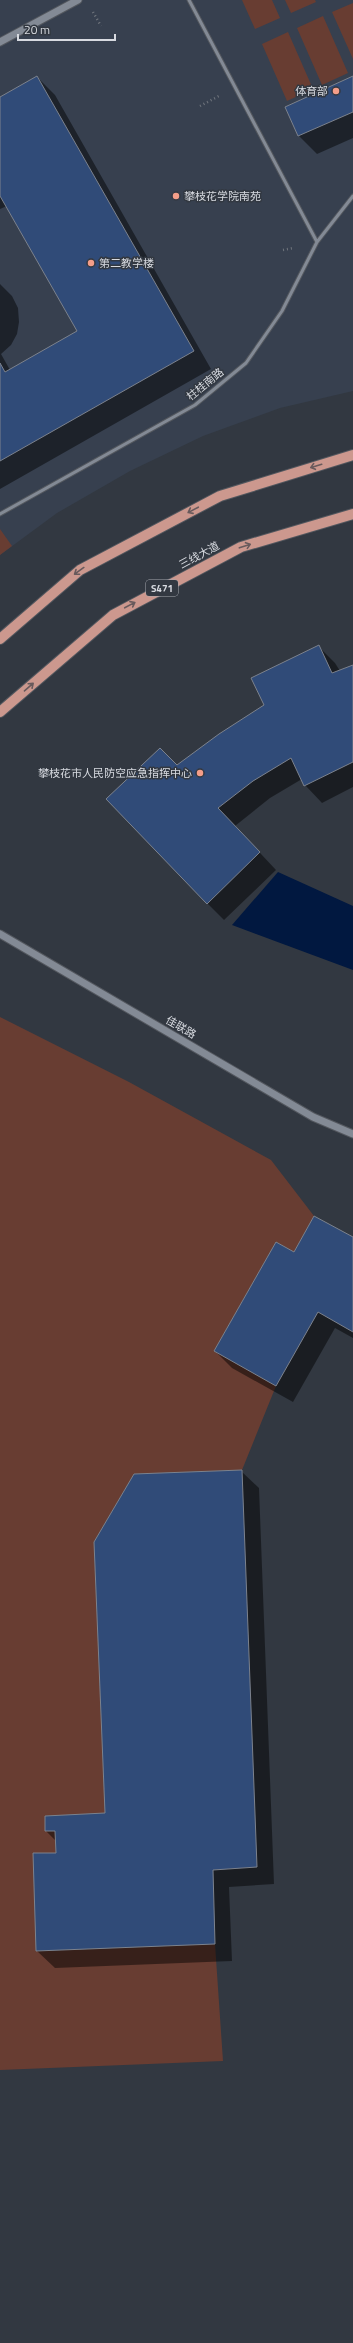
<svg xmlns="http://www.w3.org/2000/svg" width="353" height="2343" viewBox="0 0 353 2343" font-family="'Titillium Web','Noto Sans SC',sans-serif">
<rect width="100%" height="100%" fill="#323841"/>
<path fill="#37404f" d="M0 0H353V391L280 408 203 436 130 471 57 513 0 555Z"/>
<path fill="#683d32" d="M242 0H272L280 18 255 29Z
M285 0H315L316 2 291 13Z
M353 3V59L332 12Z
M323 16 348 73 322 85 297 28Z
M288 32 313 89 287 101 262 44Z
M0 529 12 546 0 555Z
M0 1017 129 1082 271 1160 314 1216 294 1252 276 1242 214 1351 276 1386 242 1470 134 1474 94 1542 105 1813 45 1816V1831H55L56 1853H33L37 1951 215 1944 223 2061 0 2070Z"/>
<path fill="#011840" d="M278 872 353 906V970L232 925Z"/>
<path fill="#0007" d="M37 77 55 95 211 369 0 489V284L12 296 18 308 19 322 17 334 11 345 1 354 10 370 79 331 7 206 0 209V98Z
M353 77V138L317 154 299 136 286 107Z
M318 646 335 663 340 671 353 667V787L322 803 305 785 302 779 270 798 235 826 276 870 224 920 207 903 177 766 266 706Z
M353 1239V1338L335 1328 293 1402 232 1368 215 1351 294 1254Z
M241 1471 259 1488 274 1884 229 1887 232 1961 55 1968 37 1951 57 1853 56 1841 46 1831 106 1814Z"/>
<path fill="#304b78" stroke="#7c828d" d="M37 76 194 351 0 461V363L5 372 77 331 0 196V97Z
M353 76V112L298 136 285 107Z
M319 645 332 673 353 665V762L304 786 291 758 253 781 218 808 260 852 207 904 106 799 160 748 177 765 219 734 264 705 251 678Z
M314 1216 353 1237V1332L318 1312 276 1386 214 1351 276 1242 294 1252Z
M242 1470 257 1867 213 1870 215 1944 36 1951 33 1853H56L55 1831H45V1816L105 1813 94 1542 134 1474Z"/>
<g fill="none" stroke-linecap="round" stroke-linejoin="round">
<defs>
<path id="service" d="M189 0 317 242
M0 514 195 405 246 363 282 311 317 242 353 196"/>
<path id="tertiary" d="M0 42 78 0
M0 934 313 1117 353 1134"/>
<path id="primary" d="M0 639 80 570 220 496 353 455
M0 712 113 615 241 547 353 514"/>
</defs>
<use href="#service" stroke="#53575e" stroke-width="5"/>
<use href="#tertiary" stroke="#53575e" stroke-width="9"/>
<use href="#primary" stroke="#53575e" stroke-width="12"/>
<path stroke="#70757d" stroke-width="2.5" stroke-dasharray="1 3" stroke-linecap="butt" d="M93 12 101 26
M200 106 219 96
M283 250 293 248"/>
<use href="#service" stroke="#838a95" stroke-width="3"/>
<use href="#tertiary" stroke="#838a95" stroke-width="7"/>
<use href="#primary" stroke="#cc988e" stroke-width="10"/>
</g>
<defs><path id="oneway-shaft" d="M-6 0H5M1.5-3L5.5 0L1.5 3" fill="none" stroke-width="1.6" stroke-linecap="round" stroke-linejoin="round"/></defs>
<g stroke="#685a5c">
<use href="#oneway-shaft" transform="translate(316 466) rotate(163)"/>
<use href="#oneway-shaft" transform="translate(193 510) rotate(152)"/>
<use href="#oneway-shaft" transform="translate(245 546) rotate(-18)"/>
<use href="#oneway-shaft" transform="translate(79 571) rotate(144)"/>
<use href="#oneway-shaft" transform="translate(130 605) rotate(-28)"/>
<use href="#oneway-shaft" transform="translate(29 687) rotate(-41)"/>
</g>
<g fill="#f49e89" stroke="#323841" stroke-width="1.5">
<circle cx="336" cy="91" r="4"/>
<circle cx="176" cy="196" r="4"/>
<circle cx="91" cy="263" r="4"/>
<circle cx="200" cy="773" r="4"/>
</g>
<g text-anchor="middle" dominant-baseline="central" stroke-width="3" stroke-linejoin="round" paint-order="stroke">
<rect fill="#323841" stroke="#a6a9b0" stroke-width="1" x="146" y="580" width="32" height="16" rx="3"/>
<g font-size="10" font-weight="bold" fill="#d7dae0">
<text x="162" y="588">S471</text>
</g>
<g font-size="11" fill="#d7dae0" stroke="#323841" text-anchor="end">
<text x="328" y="91">体育部</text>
<text x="184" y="196" text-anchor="start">攀枝花学院南苑</text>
<text x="99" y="263" text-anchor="start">第二教学楼</text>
<text x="192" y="773">攀枝花市人民防空应急指挥中心</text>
</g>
<g font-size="11" fill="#d7dae0" stroke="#323841">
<text transform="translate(205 384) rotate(-39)">柱桂南路</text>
<text transform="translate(199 555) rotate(-28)">三线大道</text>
<text transform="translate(181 1027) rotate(30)">佳联路</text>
</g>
</g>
<path d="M18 34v6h97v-6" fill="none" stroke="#d7dae0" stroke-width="2"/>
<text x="24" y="34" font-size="12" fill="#d7dae0" stroke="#323841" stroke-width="3" paint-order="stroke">20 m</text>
</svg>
